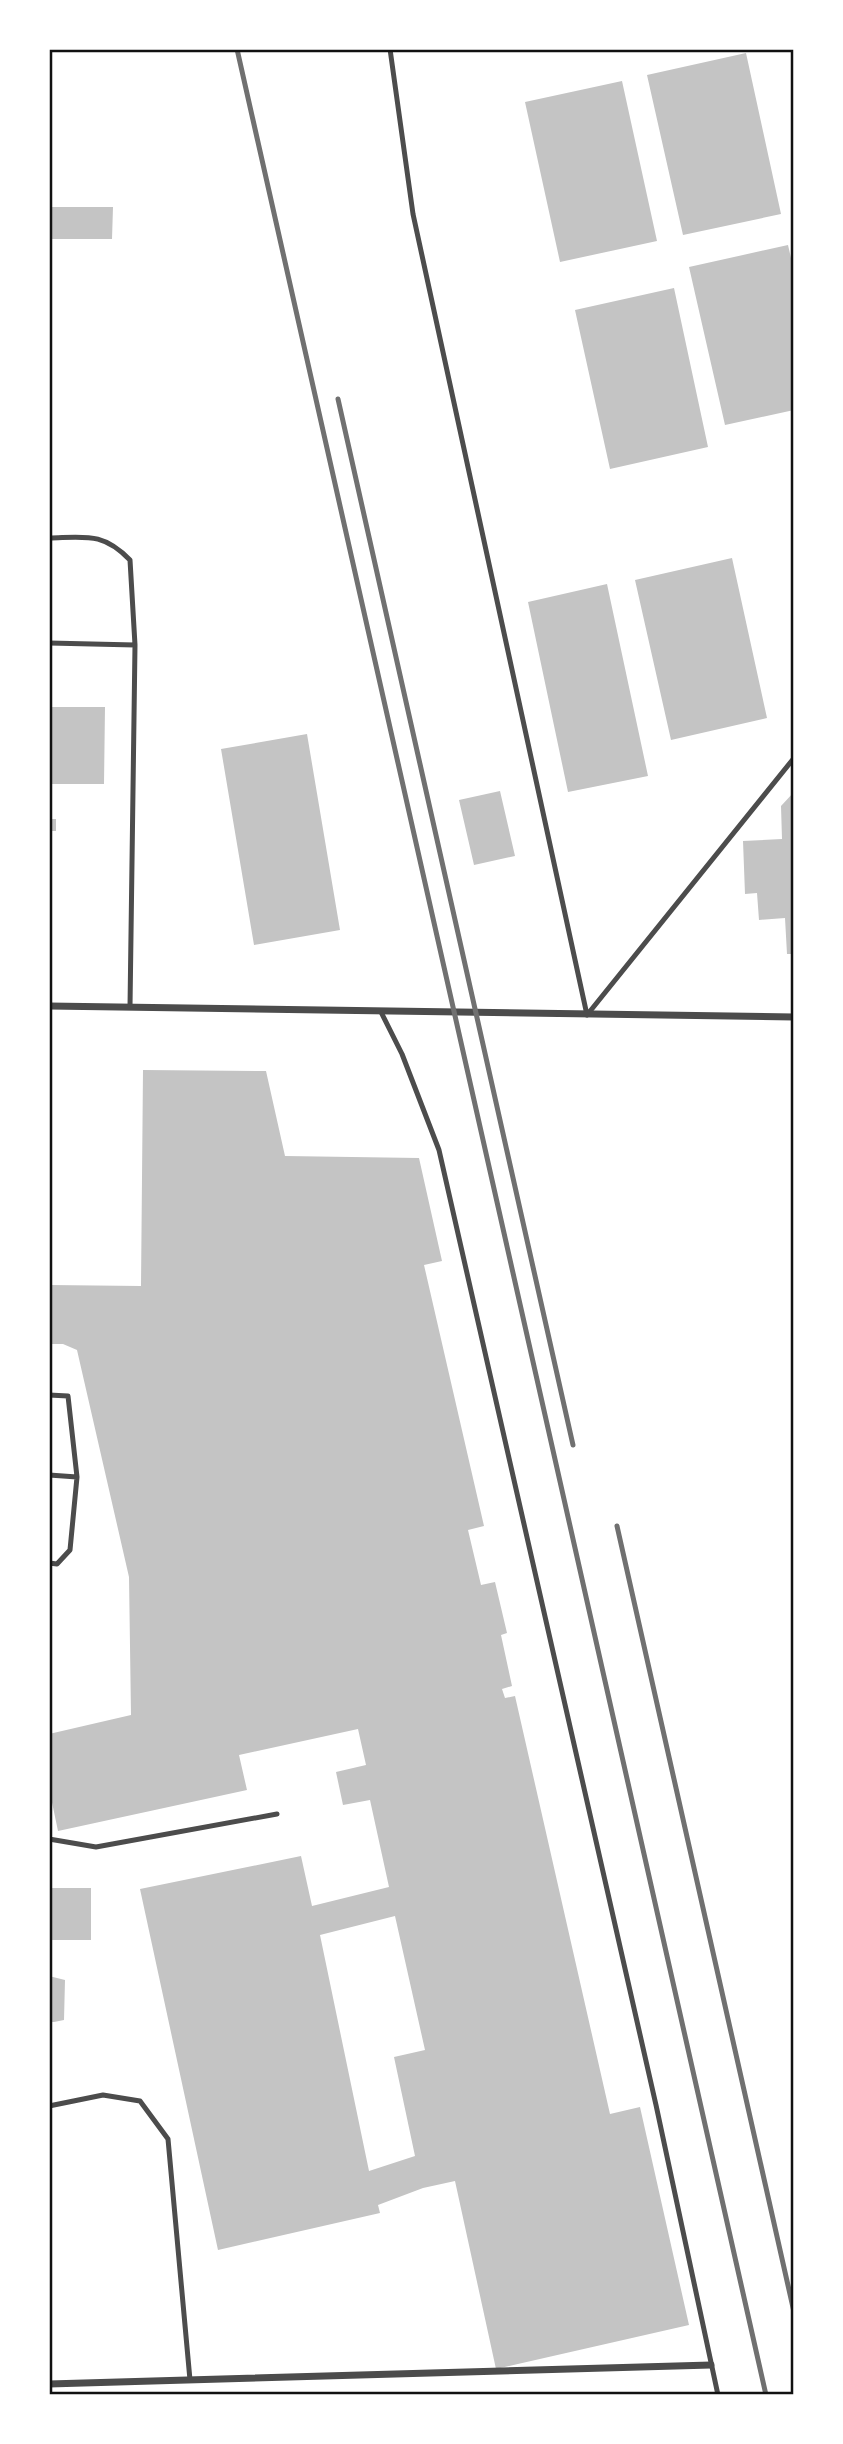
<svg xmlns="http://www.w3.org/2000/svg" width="843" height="2444" viewBox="0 0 843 2444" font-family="Cabin,sans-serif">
<rect width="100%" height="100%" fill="#fff"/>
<path fill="#c4c4c4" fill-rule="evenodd" d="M746 53 781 214 683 235 647 75Z
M622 81 657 241 560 262 525 102Z
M49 207H113L112 239H49Z
M788 245 794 271V410L725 425 689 267Z
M674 288 708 447 610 469 575 310Z
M732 558 767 718 671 740 635 580Z
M607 584 648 776 568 792 528 602Z
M49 707H105L104 784H49Z
M307 734 340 930 254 945 221 749Z
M500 791 515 856 474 865 459 800Z
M794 792V954H787L785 918 759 920 757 893 745 894 743 841 782 839 781 806Z
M49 819H56V831H49Z
M143 1070 266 1071 285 1156 419 1158 442 1261 424 1265 484 1526 468 1530 481 1585 495 1582 507 1633 501 1635 512 1686 502 1689 505 1698 515 1696 610 2114 640 2107 689 2325 496 2369 455 2181 423 2188 378 2205 380 2213 218 2250 140 1889 301 1856 312 1906 389 1887 370 1800 343 1805 336 1772 366 1765 358 1729 239 1755 247 1790 58 1831 49 1788V1734L131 1715 129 1577 77 1350 63 1344H49V1285L141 1286ZM395 1916 425 2050 394 2057 415 2156 369 2171 320 1935Z
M49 1888H91V1940H49Z
M49 1976 65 1980 64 2020 54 2022H49Z"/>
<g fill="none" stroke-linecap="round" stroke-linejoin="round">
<path stroke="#4c4c4c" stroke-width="5" d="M390 49 413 214 587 1015
M49 538C86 537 103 532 130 560L135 645
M49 643 135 645 130 1007
M381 1012 402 1054 439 1150 656 2105 718 2395
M587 1015 794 758
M49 1395 68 1396 77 1477
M49 1475 77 1477 70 1550 57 1564 49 1563
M49 1839 96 1847 277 1814
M49 2106 103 2095 140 2101 168 2139 190 2380"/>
<path stroke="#4c4c4c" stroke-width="7" d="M49 1006 794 1017
M49 2384 711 2365"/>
<path stroke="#707070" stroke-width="5" d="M237 49 766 2395
M338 399 573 1445
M617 1526 794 2312"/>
</g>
<rect width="843" height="2444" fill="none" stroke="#ffffff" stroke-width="102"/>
<rect x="51" y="51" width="741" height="2342" fill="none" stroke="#111" stroke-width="2.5"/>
</svg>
